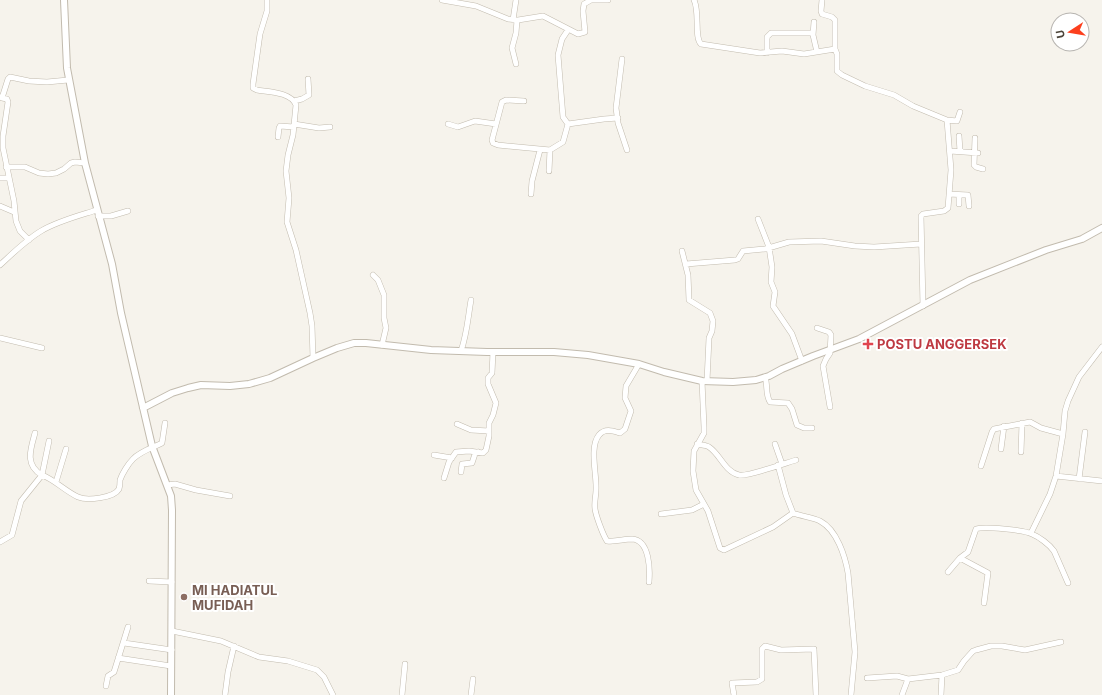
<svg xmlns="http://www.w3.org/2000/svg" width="1102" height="695" viewBox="0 0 1102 695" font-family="Inter,sans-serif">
<rect width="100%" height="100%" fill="#f6f3ec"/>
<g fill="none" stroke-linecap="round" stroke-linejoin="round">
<defs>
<path id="minor" d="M267 0V11L260 34 253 84V88L257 90C269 92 291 92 296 105L293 135 288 155 286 171 289 198 287 222 296 250 310 313 312 326 313 358
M442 0 476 6 508 19 518 20 543 16 578 34 585 32 583 11 584 4 591 0H608
M694 0C700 12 694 38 701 44L760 53 782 51 804 54 835 49 837 54V71L842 75 865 86 894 95 913 106 947 120 951 170 948 208 944 211 923 214 921 216 923 306
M822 0 821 11 822 14 832 17 835 20V49
M513 20 516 0
M814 22 813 35 817 52
M767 53V37L771 33H813
M622 59 616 108 618 123 627 150
M516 64 512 48 516 33 517 20
M0 97 2 98 8 79 10 77 29 81 47 82 68 80
M2 98 7 99 8 102 3 136V148L14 201 16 221 20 231 29 240
M294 101 302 99 309 95 308 79
M524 101 506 100 502 102 492 140 493 143 498 145 550 150 563 142 568 124 563 117 558 55 562 39 568 30
M947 120 957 121 960 112
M294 124 319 128 330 127
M448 124 458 127 475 121 496 124
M568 124 604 119 618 118
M959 136 960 151
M278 137 279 128 280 126 294 127
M975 138 974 165 976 167 983 169
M950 151 978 153
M6 167H25L39 173 48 174 56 173 64 169 71 163 75 162 85 163
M549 171 550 150
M0 178H9
M531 194 532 181 540 150
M949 194 968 195 969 206
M959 204V195
M0 206 14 212
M98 216H111L128 211
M758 219 769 247 772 267 771 282 775 292 773 306 792 334 802 361
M682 251 688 275 689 300 710 313 713 321 712 331 709 338 707 381
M686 264 735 260 738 259 743 251 765 249 789 242 821 241 855 246 874 247 921 244
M0 265C13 253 26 240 41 231 58 221 78 216 97 210
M373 275 378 280 384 295V318L386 328 382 345
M817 328 829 332 831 335 830 353 826 359 823 366 830 407
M0 338 42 348
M461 351C467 334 468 317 471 300
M639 364 626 386 625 398 631 411 625 429 620 433C613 431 605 428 599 435 589 447 597 475 596 490 596 496 594 502 595 509 596 516 603 535 607 541 616 542 624 539 632 539 650 540 650 570 649 582
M765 377C768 385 765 394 770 402L788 403 792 409 797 425 804 428H812
M702 381 704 427V433L694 451 693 471 696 490 708 511 720 548 724 550 773 527 793 513C801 516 814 518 820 521 837 530 845 556 848 573L855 652 851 695
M457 424 471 430 489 431
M35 433C31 448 24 465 42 475L49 441
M697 444C701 445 706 445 709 447 720 454 725 472 739 475 747 477 786 463 796 460
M775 444 782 464
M1001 449 1004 426
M1021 452 1022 423
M434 455 452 458
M778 465 786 495 793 513
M981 466 992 432 994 429 1030 422 1041 428 1063 434
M461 472 462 464 472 463 475 454 478 452
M1056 476 1102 481
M444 478 449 462 456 452 469 451 483 453 486 450 489 436V423L493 415 496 403 488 384V378L492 373 493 352
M1079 479 1085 432
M56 482 66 449
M167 485 175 484 196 490 230 496
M661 514 692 510 704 504
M1031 533 1050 494 1056 476 1063 434 1065 411 1068 401 1079 377 1102 347
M0 542 12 535 21 501 42 475C55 480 65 491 78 497 87 501 114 498 119 489 120 486 120 483 120 480 122 474 128 464 133 459 141 451 152 448 162 443L165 423
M960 558 988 573 984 603
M948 572 960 558 968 552 976 529C984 526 1024 530 1032 534 1039 537 1049 544 1054 551L1068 583
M149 581 172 582
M172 631 221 641 259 657 288 661 317 670 324 677 333 695
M124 643 172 650
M118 658 171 666
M867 678 897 676 908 679
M106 686 108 676 114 672 128 627
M225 695 228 672 234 646
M402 695 405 664
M471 695 473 679
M734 695 732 683 757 682 762 679V649L765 646 781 650 814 649 816 695
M902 695 908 679 942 675 958 670 964 661 973 651 976 650 991 646H1002L1025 650 1061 642
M941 695 942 675"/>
<path id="tertiary" d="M64 0 67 68 85 163 112 264 121 313 152 446 171 496 172 510 171 695
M143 408 172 393 188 388 201 385 230 386 249 384 270 378 313 358 337 348 354 343H366L431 350 487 352H554L588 355 639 364 664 372 702 381 733 382 756 380 769 376 782 369 813 356 859 339 970 280 1046 250 1082 239 1102 228"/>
</defs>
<use href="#minor" stroke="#c2bbae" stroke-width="6"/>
<use href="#tertiary" stroke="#c2bbae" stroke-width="8"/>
<use href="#minor" stroke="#fff" stroke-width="5"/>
<use href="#tertiary" stroke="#fff" stroke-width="6"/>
</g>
<path fill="#e0444e" stroke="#fff" stroke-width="1.5" d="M866 338h4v4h4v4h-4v4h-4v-4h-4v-4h4z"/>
<circle fill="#8d6e63" stroke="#fff" stroke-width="1.5" cx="184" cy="597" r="4"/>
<g text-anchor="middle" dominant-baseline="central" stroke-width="4" stroke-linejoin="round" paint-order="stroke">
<g font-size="13" font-weight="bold" fill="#be3a42" stroke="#fff" text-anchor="start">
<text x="877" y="344">POSTU ANGGERSEK</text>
</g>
<g font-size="13" font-weight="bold" fill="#785e54" stroke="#fff" text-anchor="start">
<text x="192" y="590">MI HADIATUL<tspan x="192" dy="15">MUFIDAH</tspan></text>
</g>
</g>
<g transform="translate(1070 32) rotate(258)"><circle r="19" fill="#ffffff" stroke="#b7b4b0"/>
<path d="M0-3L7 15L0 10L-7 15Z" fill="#fc3f1d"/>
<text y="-6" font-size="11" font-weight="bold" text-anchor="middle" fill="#4b4439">U</text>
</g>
</svg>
